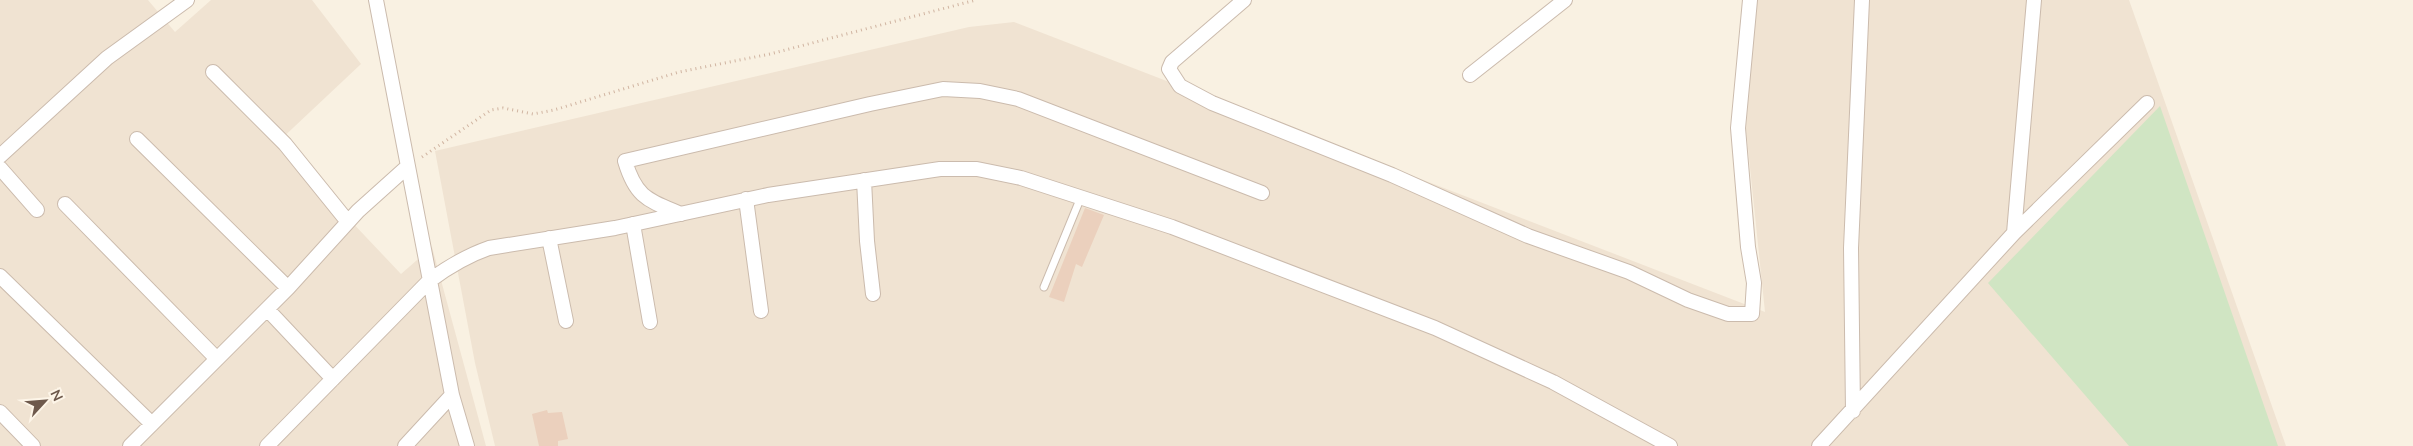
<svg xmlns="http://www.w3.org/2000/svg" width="2413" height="446" viewBox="0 0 2413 446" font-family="Mulish,sans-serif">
<rect width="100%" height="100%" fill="#f9f1e2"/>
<path fill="#f0e3d2" d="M0 0H148L175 32 211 0H312L361 64 277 143 401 274 432 247 486 446H0Z
M1756 0H2129L2286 446H495L475 363 435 151 969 27 1014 22 1765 312 1746 129Z"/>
<path fill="#d0e5c3" d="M2160 106 2278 446H2129L1988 283Z"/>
<path fill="#ebd0bd" d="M1085 208 1104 215 1082 267 1076 264 1064 302 1049 297Z
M547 410 548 413 562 412 568 439 558 441V446H539L532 414Z"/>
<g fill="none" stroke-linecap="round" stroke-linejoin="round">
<defs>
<path id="service" d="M1044 287 1081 197"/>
<path id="minor" d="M376 0 452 395 467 446
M1244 0 1172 62 1169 69 1180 86 1212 103 1392 175 1528 236 1629 272 1688 300 1728 314H1752L1754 283 1748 247 1738 128 1750 0
M213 72 285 144 348 222
M1470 75 1565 0
M137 139 288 288
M0 156 107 58 187 0
M0 168 37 210
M864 180 867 241 873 294
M746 199 761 311
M65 204 217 359
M681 214C648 200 636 198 625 161L870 104 943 89 980 91 1018 99 1262 193
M633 224 650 322
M2014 233 2034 0
M549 238 566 321
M0 276 152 424
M267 309 333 379
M1853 411 1851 248 1862 0
M0 412 33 446
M130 446 288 288 358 211 407 167
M267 446 429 281C448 267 466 256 489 248L615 228 768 195 940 169H977L1021 178 1172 227 1435 328 1553 382 1670 446
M405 446 452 395
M1819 446 2014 233 2147 103"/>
</defs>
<use href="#service" stroke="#cbbbad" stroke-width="9"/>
<use href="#minor" stroke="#cbbbad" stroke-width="16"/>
<path stroke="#d0b4a1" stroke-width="3" stroke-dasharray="1 4" stroke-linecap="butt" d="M422 157 491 110 503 108 533 114 554 110 679 72 770 54 976 0"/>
<use href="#service" stroke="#fff" stroke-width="7"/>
<use href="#minor" stroke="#fff" stroke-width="14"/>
</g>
<g transform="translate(45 401) rotate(64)" stroke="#fdf5e8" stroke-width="4" paint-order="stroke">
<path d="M0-4L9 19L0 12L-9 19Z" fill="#6e594c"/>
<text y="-8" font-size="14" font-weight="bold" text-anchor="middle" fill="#6e594c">N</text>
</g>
</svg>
